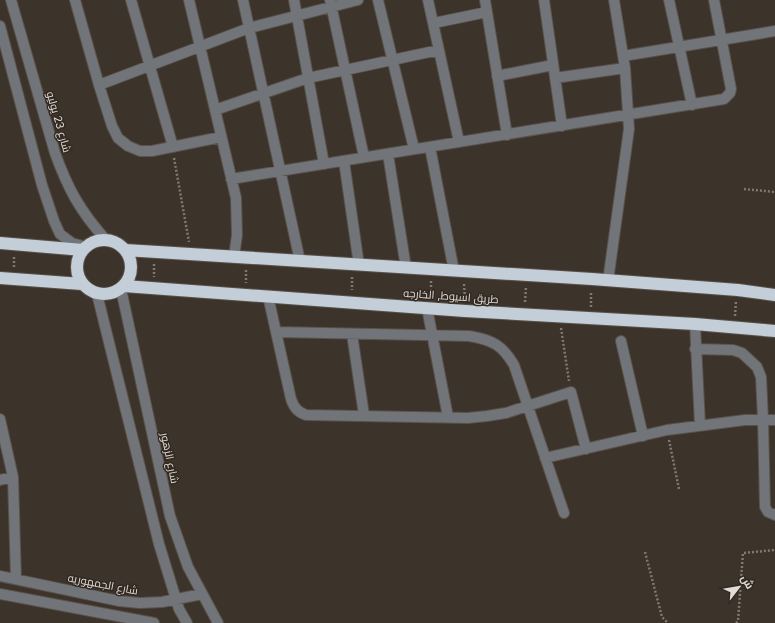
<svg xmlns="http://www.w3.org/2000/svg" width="775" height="623" viewBox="0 0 775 623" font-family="Inter,Cairo,sans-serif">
<rect width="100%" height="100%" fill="#3c332b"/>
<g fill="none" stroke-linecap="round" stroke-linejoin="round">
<defs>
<path id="minor" d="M11 0 55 153C68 189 80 211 106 240
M75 0 99 85 112 126 118 138 128 146 140 151H152L221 137
M131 0 173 147
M189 0 236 198 237 235 234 257
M243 0 300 261
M294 0 324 164
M330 0 364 157
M378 0 414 149
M428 0 459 142
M485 0 507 135
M544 0 562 126
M669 0 692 105
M434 23 487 12
M0 26 42 185 54 221 60 234 72 243 86 247
M623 56 775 31
M497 76 553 65
M555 78 625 68
M99 85 249 28 358 0
M215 110 308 78 439 50
M430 147 454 271
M388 154 406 268
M344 161 359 265
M231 179 724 99 730 93 731 89 714 0
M608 281 629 129 625 68 614 0
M121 289 170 516 188 567 218 623
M97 294 159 544 179 609 187 623
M268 296 291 399C294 408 298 412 306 415L468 418 487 416 506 413 571 392 586 449
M427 308 448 417
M695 324 700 425
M277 332 469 336C493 340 502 345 514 365L564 513
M352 334 364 415
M621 341 643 436
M695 349 733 350 742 353 757 367 761 377 763 419 765 507 768 512 775 515
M0 419 13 477 16 579
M545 458 667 430 745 420H775
M0 480 13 477
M0 576 119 601 140 603 162 602 202 594
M0 594 154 623"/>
<path id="highway" d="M77 267a27 27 0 1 1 54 0a27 27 0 1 1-54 0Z
M0 243 83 250
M125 250 592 279 738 290 775 295
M0 278 82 284
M124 286 465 311 695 324 775 331"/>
</defs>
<use href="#minor" stroke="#5a514a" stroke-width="12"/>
<use href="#highway" stroke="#5a514a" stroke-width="14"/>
<path stroke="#807972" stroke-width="2.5" stroke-dasharray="2 2" stroke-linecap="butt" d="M174 158 189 242
M744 189 775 192
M154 264V277
M14 267V256
M246 270V283
M352 277V290
M431 281V296
M464 284 465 299
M525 302 526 287
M591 307V292
M735 316 736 301
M561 328 569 381
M669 440 679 489
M645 552 662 617 668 623
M736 623 738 621 743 553 775 550"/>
<use href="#minor" stroke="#717579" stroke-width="10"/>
<use href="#highway" stroke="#c3ced9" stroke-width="12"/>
</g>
<g text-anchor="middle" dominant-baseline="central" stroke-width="3" stroke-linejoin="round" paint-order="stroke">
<g font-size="11" fill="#e2dcd8" stroke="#322921">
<text transform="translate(59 122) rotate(74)">شارع 23 يوليو</text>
<text transform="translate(451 296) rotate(4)">طريق اسيوط, الخارجه</text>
<text transform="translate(170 458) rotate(78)">شارع الزهور</text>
<text transform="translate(103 584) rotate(11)">شارع الجمهوريه</text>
</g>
</g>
<g transform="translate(739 587) rotate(59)" stroke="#322921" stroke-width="3" paint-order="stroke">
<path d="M0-3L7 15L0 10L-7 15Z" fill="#e2dcd8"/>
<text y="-6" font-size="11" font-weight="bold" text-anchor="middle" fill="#e2dcd8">ش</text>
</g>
</svg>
